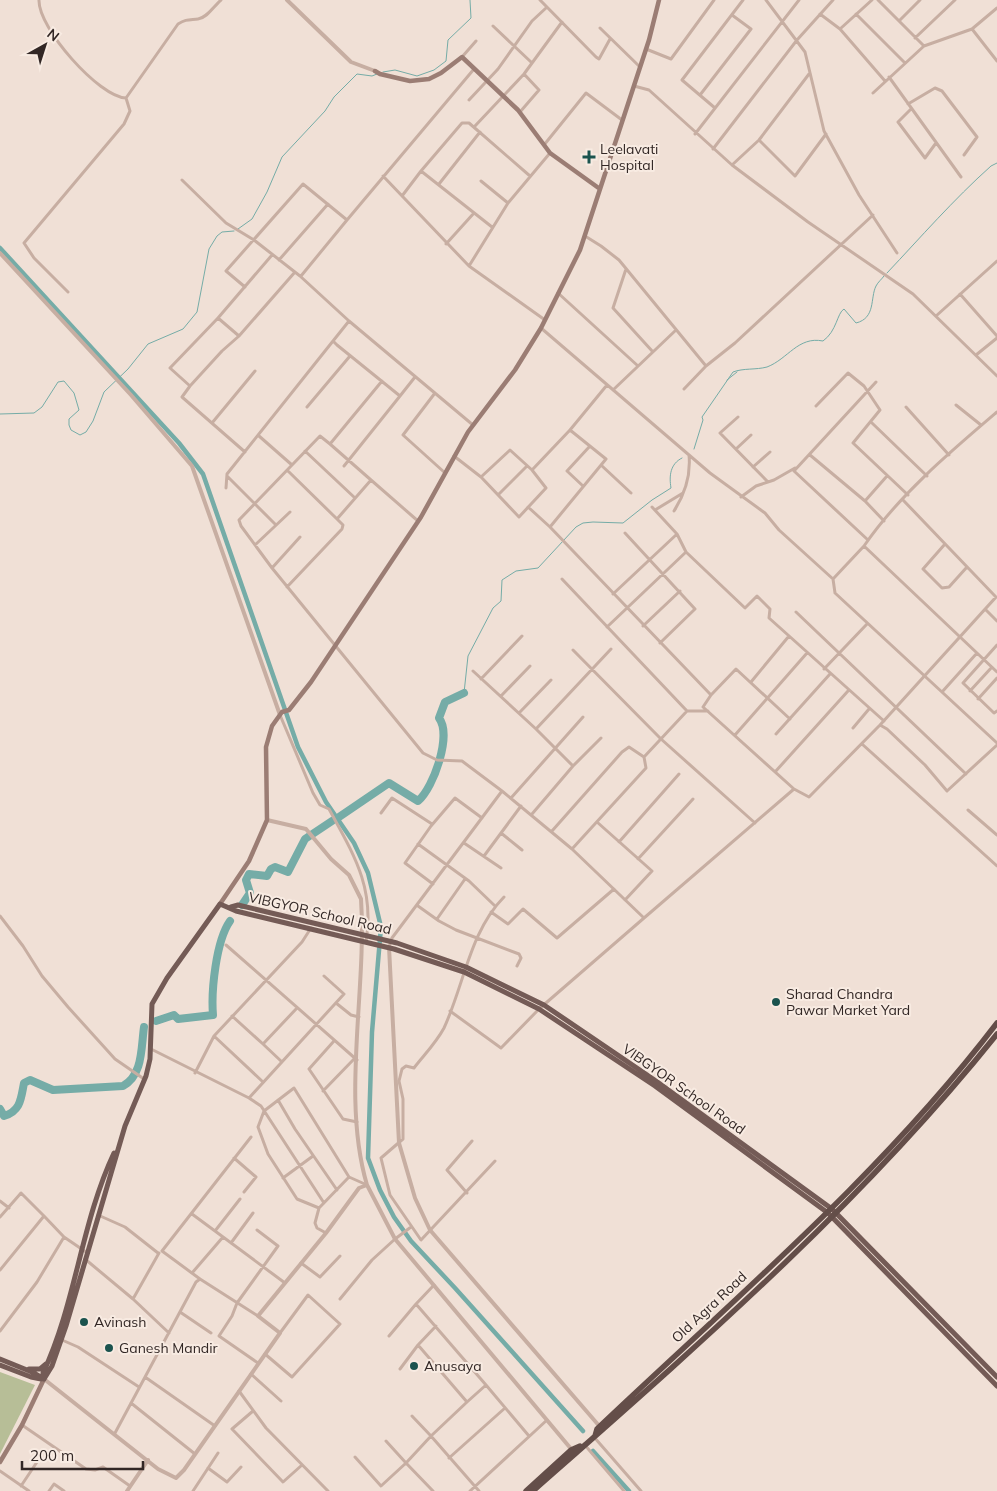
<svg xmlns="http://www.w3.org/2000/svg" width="997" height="1491" viewBox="0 0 997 1491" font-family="Mulish,sans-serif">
<rect width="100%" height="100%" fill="#f0e0d6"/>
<path fill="#b7be97" d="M0 1372 35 1385 0 1454Z"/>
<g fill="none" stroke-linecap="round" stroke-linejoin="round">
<path stroke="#75aca7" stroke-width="1" d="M383 72 395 70 417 76 434 70 446 61 448 40 471 18 470 0
M238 229 252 219 267 192 282 157 325 111 334 97 357 74 372 76 377 74
M887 273C921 237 953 200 991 166L997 163
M727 380 737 372
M0 414 34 413 42 407 58 382 64 381 74 393 79 410 69 419V425L71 430 80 435 86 432 93 421 104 392 128 369 148 344 183 329 197 312 209 249 217 236 222 232 234 231
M694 449 703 420 702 417 733 372C743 368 756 370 767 367 788 359 798 336 823 341 837 331 837 313 844 309L856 323C876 318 870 298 876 286 878 282 882 279 884 276
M464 693 468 656 493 608 501 601 502 580 516 571 538 568 576 527 583 523 593 522 623 523 652 500 671 488C669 476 670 464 682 458"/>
<path stroke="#75aca7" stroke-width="4.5" d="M0 248 179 443 203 474 298 747 326 802 354 843 368 873 381 927 372 1032 368 1158 380 1190 394 1217 411 1241 455 1288 583 1431
M593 1451 629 1491"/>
<path stroke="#75aca7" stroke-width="8" d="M339 817 389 783 418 801C434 787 452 735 439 718L445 702 464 693
M242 905 250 893 246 880 249 874 267 876 271 869 275 867 288 872 305 839 332 821
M156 1021 174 1015 178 1019 213 1015C211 991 216 941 230 921
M0 1109 4 1116C21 1111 21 1098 24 1083L30 1080 53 1090 123 1086C143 1075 141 1048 144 1027"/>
<path stroke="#c7aea2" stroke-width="3" d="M39 0C38 28 99 97 126 98
M540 0 596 57 599 59 610 39
M766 0 805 52 824 131 859 195 897 253
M878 0 924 46
M820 14 840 29 885 81
M856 14 905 63
M899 21 920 0
M493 26 531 62
M600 28 640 67
M840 29 872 0
M972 29 997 8
M915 38 955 0
M646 49 671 59 714 0
M462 57 476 41
M889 77 961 177
M634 86 649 90 732 165 808 222 913 294 997 376
M873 93 924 46 972 29 997 61
M700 95 751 29 732 15
M126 98 178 24C186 19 189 20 198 19 207 18 214 6 221 0
M469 100 498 69 532 21 546 8
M908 104 935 88 942 91 977 137 964 155
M715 108 682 80 743 0
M911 109 898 122 925 158 936 143
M520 112 539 90 524 74
M475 126 524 74 562 22
M695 134 799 0
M759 140 795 176 826 134
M544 145 586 93 622 120
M713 149 797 40 833 0
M732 165 759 140 809 74
M383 176 469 266 545 320
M182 180 226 223 254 240 300 276 349 321 473 425
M481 181 508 203
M439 184 480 132
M402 196 421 171
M492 227 421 171 462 123H469L530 176
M585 236 601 246 619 260 706 366 684 389
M446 244 474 213
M272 255 218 318 239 336 295 272
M279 260 328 204
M469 266 508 203 550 153
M626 269 613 308 653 352
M301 276 347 220
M245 287 226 271 303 184 347 220 474 69
M68 292 34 258 24 243 124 124 130 111 126 98
M558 293 638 366
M960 294 997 336
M936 316 997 261
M218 318 170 368 190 386 222 351 239 336
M349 321 333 341 337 345 400 396 415 377
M541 328 710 473 765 513 779 530 833 579 835 593 997 743
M976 355 997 338
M706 366 735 343 873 215
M382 381 330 444 320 436 239 520 241 526 272 568 423 753 437 760 462 761 502 791 392 938 389 947
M190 386 182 397 245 452
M613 390 676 330
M435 393 403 435 444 472
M956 405 981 425
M816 406 848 373 864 386 880 410 853 443 908 495
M307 407 350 356
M906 407 949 455
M997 412C950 452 899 495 864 546L997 672
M738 417 720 433 768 482
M212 423 255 371
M872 423 927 476
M259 436 292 465
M330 444 371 480
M736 449 751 435
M305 451 355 498
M810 455 865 501 884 521
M454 456 481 477 510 450 532 470 570 430 607 385
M601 465 631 493
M344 466 400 396
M753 467 770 452
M287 470 337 519 371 480 418 521
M227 476 275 524
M481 477 519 517 546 488 532 470
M583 486 567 471 590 446
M226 488 227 474 333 341
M498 495 527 466
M741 497 756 486 774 480 795 468
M865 501 887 476
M528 507 550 527 606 459 570 430
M655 510 683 493
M674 511C685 494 691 476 689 455
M550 527 711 695 703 707 794 789
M625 533 695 609 660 643
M677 534 686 552
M868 540 794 471 876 382
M945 544 923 569 942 588 949 587 967 567
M255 545 290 512
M272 568 300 537
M562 579 687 711
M833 579 864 546
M287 587 342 529 343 525 337 519
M613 594 677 534 652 507
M985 609 997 621
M796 612 966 774
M643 626 680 591
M607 627 686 552 745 608 757 596 770 609 769 618 884 721
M997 645 963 683 994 713 997 711
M573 650 661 739 755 823
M824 669 867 624
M473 671 536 729
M481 679 522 636
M751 682 789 636
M970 691 992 667
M942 692 977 653
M711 695 736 669 790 719
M501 696 530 666
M978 699 997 678
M519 713 551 680
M280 715 313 793 320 805 329 809C354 855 375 888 366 942
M880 725 887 729 925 765 947 791 997 745
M853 728 869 709
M776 734 830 674
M735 735 807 653
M862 744 997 866
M644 757 687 711H708
M573 766 536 729 611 649
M775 772 848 691
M502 791 572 849 644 918 794 789 809 797 880 725 996 597 903 500
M511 798 583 717
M968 810 997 835
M381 813 392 798 432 824
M532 814 573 766 601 738
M597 822 652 871 625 900
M552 831 622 752 629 747 644 757 646 768 572 849
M501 833 522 850
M619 842 679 774
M464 843 501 868
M418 844 469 881 494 905
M484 856 521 806
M638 859 693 799
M433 884 405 863 431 826 455 798 482 818
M418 906 439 921 456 930 519 954 521 958 517 966
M491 912 508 924 523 909 557 938 614 889
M0 916 23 946 42 976 68 1007 115 1059 144 1079
M437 919 465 879
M226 945 357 1060
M336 1003 351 1015 359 1017
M450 1011 501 1048 539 1009 644 918
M232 1016 263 1044
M214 1036 263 1082
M334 1041 309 1069 343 1119 357 1122
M151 1049 249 1098 344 994 324 976
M282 1062 263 1044 297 1008
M195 1073 214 1036 302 942 311 928
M323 1091 355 1058
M249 1098 261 1106 324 1203
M278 1100 295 1129 337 1190
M234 1158 256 1177 244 1192
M495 1161 421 1240 390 1195 381 1158 403 1139V1099L399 1081 402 1069 406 1066 414 1068C424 1055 436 1043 444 1028 464 985 470 931 504 897
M349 1177 294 1088 264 1111 258 1127 268 1154 297 1199 319 1208 349 1177 367 1185
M283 1178 313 1156
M467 1193 447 1170 472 1141
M0 1201 9 1208
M319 1208 315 1223 317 1228 326 1233
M192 1214 285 1283
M98 1215 125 1227 158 1253
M0 1217 21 1193 44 1216
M257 1230 278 1246 237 1303 232 1316 219 1336 258 1363
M215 1231 240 1199
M231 1243 253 1213
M85 1259 133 1299 169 1333
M301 1263 320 1277 340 1256
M0 1270 44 1216 64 1237 86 1252
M192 1273 223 1237
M200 1279 162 1251 251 1137
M434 1285 416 1304 486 1385 467 1402
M133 1299 159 1253
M340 1299 372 1260 395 1239 411 1227
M180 1312 211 1333
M0 1331 37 1282 64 1237
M389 1336 416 1304
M62 1340 78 1347 139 1387
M418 1345 436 1326
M265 1354 292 1377 340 1324 308 1295 280 1333
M400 1369 418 1345 467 1402 431 1436 479 1491
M251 1374 281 1401
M145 1377 215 1426
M486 1385 529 1436
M239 1391 266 1428 328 1491
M131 1403 195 1454
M253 1411 232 1429 283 1482 302 1465
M412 1416 431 1436 406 1463 433 1491
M22 1425 86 1469 95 1470 103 1467 130 1486
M115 1433 196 1282 200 1279 258 1316
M594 1437 641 1491
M584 1444 624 1491
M355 1457 381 1486 406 1463 386 1441
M449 1458 505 1408
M208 1468 227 1482 241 1467
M0 1471 29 1491
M21 1486 39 1459
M49 1491 54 1484 64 1491
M193 1491 218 1453
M470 1491 547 1420"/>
<path stroke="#c7aea2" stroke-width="4" d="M287 0 351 62 375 71
M0 253 131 395 192 466 280 715
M267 820 306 829 331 859 349 875 361 899C367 991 341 1097 367 1185
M389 947 399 1143 415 1198 430 1230 601 1428
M44 1379 158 1469 176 1478 184 1470 280 1333 258 1316 326 1233 359 1188 367 1185 395 1239 572 1450
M127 1491 148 1460"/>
<path stroke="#9b7d74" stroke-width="4.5" d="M375 71 380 74 410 81 429 79 441 73 462 57 518 110 550 153 600 189
M220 904 249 861 267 820 266 747 272 726 282 712 289 710 311 682 421 517 468 432 515 370 541 328 580 250 649 40 659 0
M0 1462 22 1425 44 1379"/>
<path stroke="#745b56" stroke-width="5" d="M231 907 238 905 397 943 466 967 544 1005 656 1081 832 1209 997 1377
M0 1359 32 1372 44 1379
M0 1365 31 1377 41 1379
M29 1369H40L46 1364
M44 1379 52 1366 66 1326 125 1126 146 1076 150 1059 152 1004 167 978 220 904 236 911 394 949 464 972 539 1009 655 1086 828 1213 997 1386
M44 1379 43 1373C76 1303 81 1223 114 1153"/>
<path stroke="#644e49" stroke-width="5.5" d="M595 1436 597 1429C735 1298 881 1175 997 1023
M526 1491 571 1450 580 1446
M533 1491C695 1348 861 1204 997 1034"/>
</g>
<g fill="#1b534e" stroke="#f8ebe2" stroke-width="2">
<path d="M586.5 149.5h5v5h5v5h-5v5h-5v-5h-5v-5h5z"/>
<circle cx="776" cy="1002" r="5"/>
<circle cx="84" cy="1322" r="5"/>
<circle cx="109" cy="1348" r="5"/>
<circle cx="414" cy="1366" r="5"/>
</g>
<g text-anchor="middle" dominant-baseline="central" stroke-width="4" stroke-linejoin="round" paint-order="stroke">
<g font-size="14" fill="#322725" stroke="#f8ebe2" text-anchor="start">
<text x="600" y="149">Leelavati<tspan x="600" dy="16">Hospital</tspan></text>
<text x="786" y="994">Sharad Chandra<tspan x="786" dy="16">Pawar Market Yard</tspan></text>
<text x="94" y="1322">Avinash</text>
<text x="119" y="1348">Ganesh Mandir</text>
<text x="424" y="1366">Anusaya</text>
</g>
<g font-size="14" fill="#322725" stroke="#f8ebe2">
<text transform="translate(320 913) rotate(13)">VIBGYOR School Road</text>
<text transform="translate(684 1089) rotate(35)">VIBGYOR School Road</text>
<text transform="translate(709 1307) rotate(-43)">Old Agra Road</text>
</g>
</g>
<g transform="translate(45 45) rotate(39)" stroke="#f8ebe2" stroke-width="4" paint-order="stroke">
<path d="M0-4L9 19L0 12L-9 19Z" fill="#322725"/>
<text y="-8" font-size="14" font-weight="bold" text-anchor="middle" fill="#322725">N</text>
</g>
<path d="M22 1461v8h121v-8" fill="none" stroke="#322725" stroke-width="2.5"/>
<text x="30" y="1461" font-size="15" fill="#322725" stroke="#f8ebe2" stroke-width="4" paint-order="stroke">200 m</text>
</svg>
